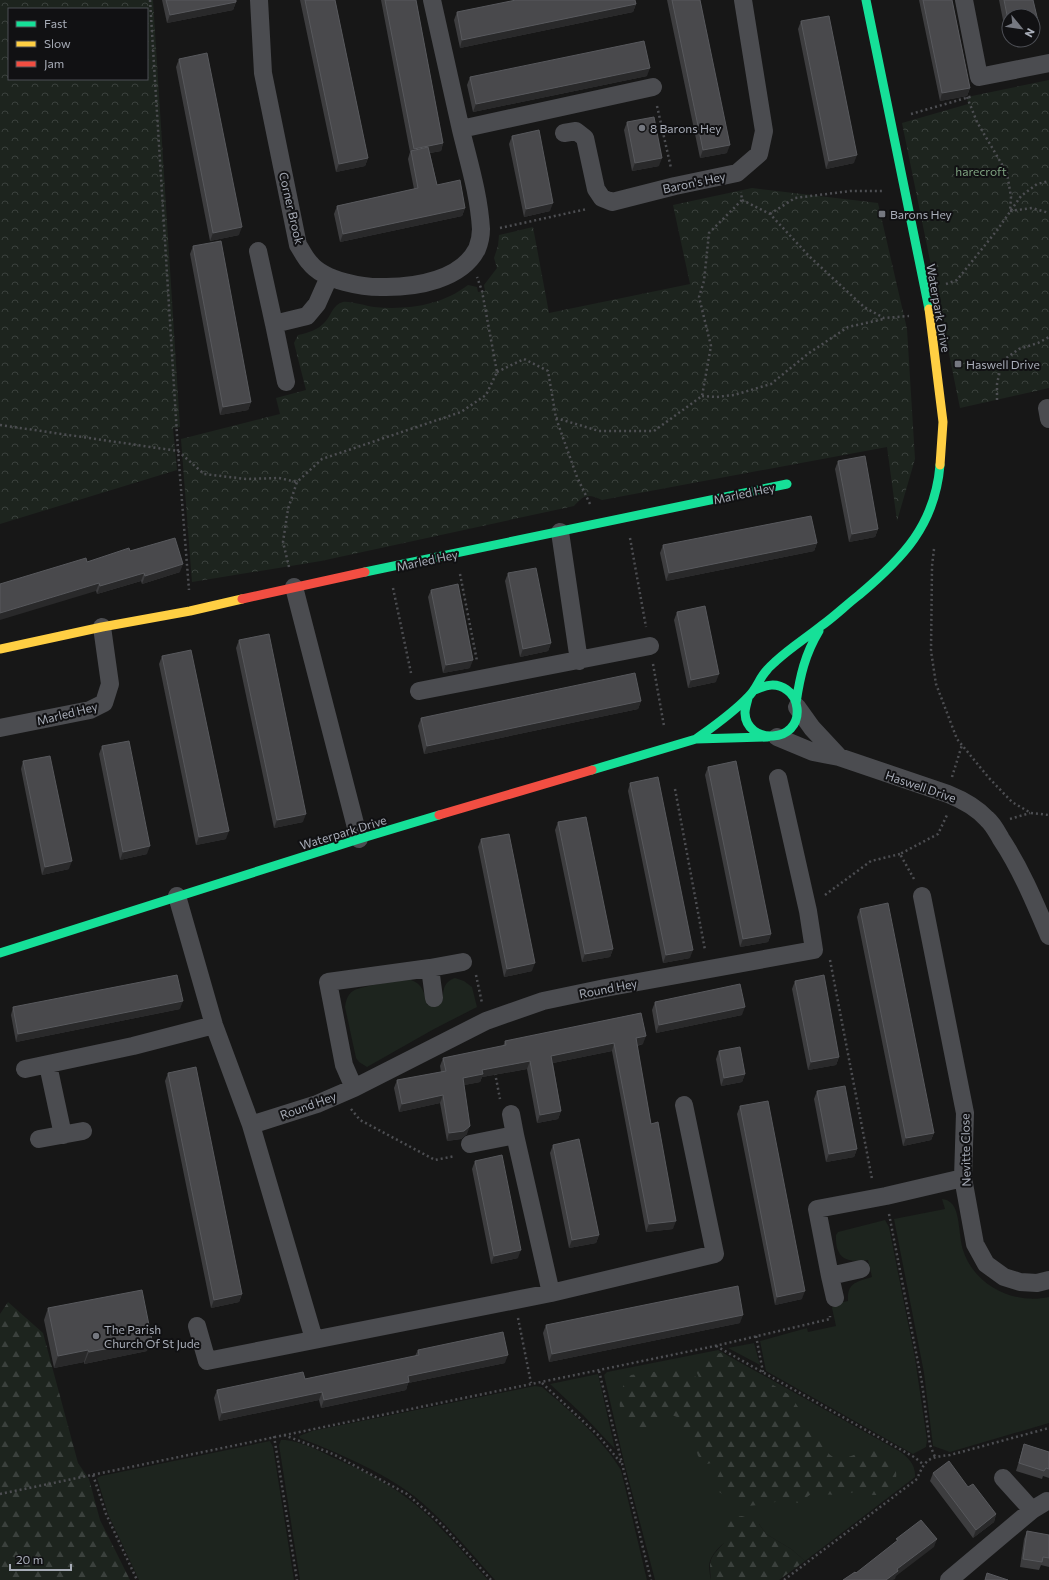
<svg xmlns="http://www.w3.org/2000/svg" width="1049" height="1580" viewBox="0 0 1049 1580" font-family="Commissioner,sans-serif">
<defs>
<pattern id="forest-firs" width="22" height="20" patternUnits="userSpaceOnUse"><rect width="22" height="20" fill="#1d241e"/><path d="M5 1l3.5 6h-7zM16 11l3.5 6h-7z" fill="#3b413d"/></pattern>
<pattern id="park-crowns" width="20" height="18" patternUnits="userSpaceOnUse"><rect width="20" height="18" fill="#1d241e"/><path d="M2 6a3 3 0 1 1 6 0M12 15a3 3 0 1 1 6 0" fill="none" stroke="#3b413d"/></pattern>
</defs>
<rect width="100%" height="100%" fill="#171717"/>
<path fill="#1d241e" d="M455 978 464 981 472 987 477 1007 434 1029 367 1067 359 1062 356 1058 345 1007C346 1001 347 995 353 991 360 986 402 980 411 980 423 984 425 994 427 1005L443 1001C443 991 443 982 455 978Z
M942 1199C946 1199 950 1201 953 1205 960 1215 959 1237 963 1250 974 1285 1013 1305 1049 1297V1423L950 1452 933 1446 924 1373 894 1219 945 1209Z
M885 1220 889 1227 915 1358 927 1440 926 1447 913 1454 766 1371 760 1341 807 1328 808 1332 836 1326 832 1308 834 1304 848 1301C847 1282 857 1282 872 1277L868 1260C847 1263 835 1259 836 1235L838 1232Z
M754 1343 760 1365 728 1348Z
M718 1350 899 1451C908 1457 916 1465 915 1477L805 1561 791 1549 766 1534 759 1524C742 1533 718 1541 710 1561 708 1566 710 1575 711 1580H655L624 1462 604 1375 607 1372Z
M598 1374 615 1449 583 1415 550 1384Z
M535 1386 542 1387C571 1412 601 1437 621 1470L647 1580H495C469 1551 444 1520 414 1496 383 1472 336 1452 300 1438L299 1436 312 1431Z
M281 1440C295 1439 319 1450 332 1457 357 1468 385 1481 407 1498 438 1521 462 1552 488 1580H300L279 1445Z
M270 1441 273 1447 294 1580H139L108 1514 97 1478 101 1476Z"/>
<path fill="url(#forest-firs)" d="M8 1302 43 1333 78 1463 89 1479 100 1520 130 1580H0V1314Z
M721 1353 791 1396 798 1407 797 1415C805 1421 813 1426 818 1434 823 1441 824 1452 833 1457 849 1466 875 1433 892 1461 897 1470 897 1475 895 1484L885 1492 880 1495H873L858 1491 843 1495 811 1494 799 1503 781 1500 769 1504 747 1506 734 1501 719 1492 717 1478 721 1470 720 1464 716 1462 707 1464 698 1456 693 1438 687 1434 677 1417 669 1414 665 1415C651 1436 641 1433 622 1420 618 1402 618 1389 631 1375L674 1369 688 1371 700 1380 694 1366C701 1356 710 1356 721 1353Z
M742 1516 751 1519 759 1524 766 1534 791 1549 805 1561 779 1580H711C709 1559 709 1559 724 1543 723 1536 726 1522 732 1518 735 1517 739 1516 742 1516Z"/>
<path fill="url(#park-crowns)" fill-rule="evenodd" d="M0 0H153L180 427 173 428 177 470 0 524ZM9 9H147V79H9Z
M1049 80V388L960 408 902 123 968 104 967 97Z
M752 188 878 203 907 329 915 459 897 521 887 447 602 500C588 494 585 494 574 506L321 561 192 582 181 439 280 414 276 398 306 390 294 343 298 335C308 333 318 330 325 322 331 316 333 304 343 302 351 301 365 306 374 307 406 310 441 306 468 285L477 287 478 292 485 291 484 285 497 268 494 258 498 246 499 235 533 227 549 313 690 284 673 205Z"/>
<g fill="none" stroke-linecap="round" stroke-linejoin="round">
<path stroke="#4d4e52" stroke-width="2.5" stroke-dasharray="2 3" stroke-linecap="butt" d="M150 0 178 451 189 590
M967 97 977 122 1007 173 1011 197 1010 211
M657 106 671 168
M911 114 973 96
M742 200 770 214 810 257 864 307 884 318 909 316
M1010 211 1032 208 1049 213
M770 214 795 198 850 191H884
M500 228 587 209
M946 284 957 280 998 229 1021 196 1037 184 1049 181
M497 372 524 359 548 371 556 418 577 477 590 504
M702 396 716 397 734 395 771 384 809 353 848 327 884 319
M997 400V384L1002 361 1019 349 1038 343 1049 337
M556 418 599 431H654L702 396 711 346 699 297 704 281 709 233 742 200 741 192
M0 425 178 451 204 474 246 479 279 478 297 482
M630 538 646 627
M934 549 932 566 931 651 936 684 957 739 989 778 1012 802 1031 813 1049 815
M289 567 283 542 288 509 297 482 322 459 461 412 486 395 497 372 482 291 477 277
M460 574 477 661
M393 588 411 673
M653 664 664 726
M952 777 962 745
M675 789 705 950
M1010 819 1030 813
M914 879 900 854 938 834 947 815
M825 895 871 861 900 854
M830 960 872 1179
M476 975 482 1003
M495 1073 500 1099
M351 1109 360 1120 435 1160 455 1156
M889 1214 922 1383 930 1445 935 1457
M518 1318 531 1383
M756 1336 763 1372
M716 1346 914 1457 923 1464
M599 1371 651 1580
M542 1383 598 1435 621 1463
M284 1435 333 1454 407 1494 442 1525 491 1580
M274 1436 297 1580
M93 1475 106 1514 137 1580
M0 1494 715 1346 830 1319V1316
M784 1580 917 1479C925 1459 929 1457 950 1455L1049 1428"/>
<path stroke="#4b4c50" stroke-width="18" d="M259 0 263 73 298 245C302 251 305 258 310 263 324 281 364 288 386 287 416 287 461 280 477 249 479 244 481 234 481 229 479 195 469 163 461 130 451 87 442 43 432 0
M964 0 979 77 1049 63
M461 129 653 87
M564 133 576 131 585 138 596 189 602 198 612 202 675 186 737 173 759 154 764 131 743 0
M258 251 274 324 307 316 317 304 329 277
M274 324 286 382
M1047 408 1049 419
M560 532 579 661
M294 587 359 839
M419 691 650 646
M797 707 812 728 839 757
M0 728 90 710 104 703 110 684 102 627
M777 737 813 752 839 757 948 794C963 800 976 807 987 819 993 824 997 832 1001 839 1021 869 1035 903 1049 936
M177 896 214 1025 251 1125 314 1339
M922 896 965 1113 963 1178 975 1244 986 1264 1004 1277 1020 1282 1037 1283 1049 1280
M434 998 430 968 463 962
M48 1065 63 1135
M25 1069 133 1046 214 1025
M354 1088 344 1065 328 982 430 968
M251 1125 317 1104 354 1088 486 1021 543 1001 605 988 814 950 808 911 778 778
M515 1135 551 1293
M39 1139 83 1131
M470 1144 515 1135 511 1114
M830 1276 817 1209 886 1196 963 1178
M835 1298 830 1276 861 1269
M197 1326 207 1361 551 1293 715 1254 684 1105
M1003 1478 1032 1510
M949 1580 1032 1510 1047 1501"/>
<path stroke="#16e098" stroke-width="9" d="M866 0 929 309
M365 572 787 484
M748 698C747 703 745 708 745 713 746 745 801 744 797 708 796 700 793 694 787 690 776 682 766 685 755 690
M796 703C800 676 805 654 819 631
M696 739C714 726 733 713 748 697 757 689 759 678 767 670 769 667 773 664 776 661 790 648 806 638 821 626 834 617 846 605 859 595 903 558 935 525 940 465
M592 770 696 739 768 737
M0 953 359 839 439 815"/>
<path stroke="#ffcf43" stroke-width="9" d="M929 309 943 422 940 465
M0 649 102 627 190 611 242 599"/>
<path stroke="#f24e42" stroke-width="9" d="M242 599 365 572
M439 815 592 770"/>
</g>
<path fill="#3d3d3f" d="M162 0H236V2L233 10 167 23Z
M300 0H335L368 158 365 166 336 172Z
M381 0H416L443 143 441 151 430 153 437 185 465 208 462 216 340 242 334 214 337 206 414 189 408 159 410 152Z
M667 0H700L727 153 700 158Z
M919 0H952L970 88 967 96 940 101Z
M999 0H1033L1038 21 1035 29 1009 16V34L1006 35Z
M636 4 633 12 460 48 454 20 457 12Z
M801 21 854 163 826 169 798 29Z
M179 59 239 235 210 241 176 67Z
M647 76 473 112 467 85 470 77Z
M627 122 659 166 632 171 624 130Z
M512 136 550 211 524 217 509 144Z
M193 246 251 402 248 410 220 415 190 254Z
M838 461 878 529 875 537 849 542 835 469Z
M817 543 814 551 666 581 660 553 663 545Z
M130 551 180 572 142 584 141 581 97 594 87 562Z
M508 573 551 643 548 651 520 657 505 581Z
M431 590 470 668 443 673 428 597Z
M677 612 716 682 688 688 674 620Z
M239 640 303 822 274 828 236 648Z
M162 656 226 839 196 845 159 664Z
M641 701 638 709 424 754 418 726 421 718Z
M102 746 147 854 120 860 99 754Z
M23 761 69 869 42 875 21 769Z
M708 767 771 934 768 942 740 947 705 775Z
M630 783 690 958 663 963 628 791Z
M558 822 613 949 610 957 582 962 555 830Z
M481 839 532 971 504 977 478 847Z
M860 909 934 1133 931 1140 903 1146 857 917Z
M795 981 839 1057 836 1065 808 1070 792 989Z
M655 1002 742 1015 656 1033 652 1010Z
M13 1007 180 1009 16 1042 11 1015Z
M641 1013 643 1044 637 1046 651 1124 673 1229 646 1232 612 1051 553 1063 561 1111 558 1119 537 1123 527 1069 482 1077 480 1082 464 1085 467 1134 461 1139 447 1141 440 1103 399 1112 394 1088 397 1080 441 1072 440 1066 443 1058 503 1046 505 1041Z
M719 1051 745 1074 742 1082 721 1086 716 1059Z
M168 1073 242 1294 239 1302 211 1308 165 1081Z
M817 1091 857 1149 854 1157 826 1162 814 1099Z
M740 1106 802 1299 775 1305 737 1114Z
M553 1145 599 1235 596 1243 569 1248 550 1153Z
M475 1161 518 1258 491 1264 472 1169Z
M48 1308 147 1351 84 1364V1362L54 1368 44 1320Z
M740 1323 549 1362 543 1333 546 1325Z
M418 1350 505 1363 408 1383 406 1390 321 1408 319 1400 219 1421 214 1398 217 1390 305 1379 415 1356Z
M1024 1444 1049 1452V1478L1043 1476 1042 1479 1016 1471Z
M933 1473 968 1487 996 1514 994 1522 973 1538 930 1481Z
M1027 1531 1049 1535V1567L1041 1565 1039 1570 1020 1567 1024 1539Z"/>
<path fill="#29292a" d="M236 2 233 10 167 23 170 15Z
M636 4 633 12 460 48 462 40Z
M1038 21 1035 29H1033V22Z
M1009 28V34L1006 35Z
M650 68 647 76 473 112 476 104Z
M970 88 967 96 940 101 942 93Z
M443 143 441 151 412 156V155L414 149Z
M730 145 727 153 700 158 703 150Z
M857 155 854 163 826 169 829 161Z
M368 158 365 166 336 172 339 164Z
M662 158 659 166 632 171 635 163Z
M553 203 550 211 524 217 526 209Z
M465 208 462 216 340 242 343 234Z
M242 227 239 235 210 241 213 233Z
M251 402 248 410 220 415 223 407Z
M878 529 875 537 849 542 852 534Z
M817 543 814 551 666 581 669 573Z
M183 564 180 572 142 584 145 576Z
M144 573 141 581 97 594 100 586Z
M99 583 96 591 0 620V613Z
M551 643 548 651 520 657 523 649Z
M473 660 470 668 443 673 446 665Z
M719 674 716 682 688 688 691 680Z
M641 701 638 709 424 754 427 746Z
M306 814 303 822 274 828 277 820Z
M229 831 226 839 196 845 199 837Z
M150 846 147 854 120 860 123 852Z
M72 861 69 869 42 875 45 867Z
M771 934 768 942 740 947 743 939Z
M613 949 610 957 582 962 585 954Z
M693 950 690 958 663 963 666 955Z
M535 963 532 971 504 977 507 969Z
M183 1001 180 1009 16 1042 18 1034Z
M745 1007 742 1015 656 1033 659 1025Z
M646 1036 643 1044 633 1046 636 1038Z
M614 1043 612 1051 548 1064 551 1056Z
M839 1057 836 1065 808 1070 811 1062Z
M530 1061 527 1069 482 1077 480 1082 460 1086 463 1078 482 1070Z
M745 1074 742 1082 721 1086 724 1078Z
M443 1095 440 1103 399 1112 402 1104Z
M561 1111 558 1119 537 1123 540 1115Z
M470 1126 467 1134 461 1139 447 1141 449 1133Z
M934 1133 931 1140 903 1146 906 1138Z
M857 1149 854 1157 826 1162 829 1154Z
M676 1221 673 1229 646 1232 649 1224Z
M599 1235 596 1243 569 1248 572 1240Z
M521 1250 518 1258 491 1264 494 1256Z
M805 1291 802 1299 775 1305 777 1297Z
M242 1294 239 1302 211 1308 214 1300Z
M743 1315 740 1323 549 1362 552 1354Z
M152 1340 147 1351 84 1364 89 1352Z
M88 1350 84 1362 54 1368 58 1356Z
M508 1355 505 1363 408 1383 406 1390 321 1408 324 1400 408 1376Z
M322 1392 319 1400 219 1421 222 1413Z
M996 1514 994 1522 973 1538 976 1530Z
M937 1539 934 1547 896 1576 895 1579 893 1580H886L897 1569Z"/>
<path fill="#49494c" stroke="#58595d" d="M166 0H236V2L170 15Z
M305 0H335L368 158 339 164Z
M385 0H416L443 143 414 149Z
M516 0H635L636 4 462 40 457 12Z
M672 0H700L730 145 703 150Z
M923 0H952L970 88 942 93Z
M1004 0H1033L1038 21 1033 22V16H1009V25Z
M829 16 857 155 829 161 801 21Z
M644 41 650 68 476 104 470 77Z
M207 53 242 227 213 233 179 59Z
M654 117 662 158 635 163 627 122Z
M539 130 553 203 526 209 512 136Z
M428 147 437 185 460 180 465 208 343 234 337 206 418 188 411 151Z
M221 241 251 402 223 407 193 246Z
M865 456 878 529 852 534 838 461Z
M811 516 817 543 669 573 663 545Z
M175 538 183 564 145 576 144 573 100 586 99 583 0 613V584L86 558 87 562 129 548 130 551Z
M536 568 551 643 523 649 508 573Z
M458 584 473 660 446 665 431 590Z
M705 606 719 674 691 680 677 612Z
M269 634 306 814 277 820 239 640Z
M191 650 229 831 199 837 162 656Z
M635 673 641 701 427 746 421 718Z
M129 741 150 846 123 852 102 746Z
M50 756 72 861 45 867 23 761Z
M736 761 771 934 743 939 708 767Z
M658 777 693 950 666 955 630 783Z
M586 817 613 949 585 954 558 822Z
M509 834 535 963 507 969 481 839Z
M888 903 934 1133 906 1138 860 909Z
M177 975 183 1001 18 1034 13 1007Z
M824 975 839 1057 811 1062 795 981Z
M740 984 745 1007 659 1025 655 1002Z
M641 1013 646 1036 636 1038 651 1124 658 1122 676 1221 649 1224 614 1043 551 1056 561 1111 540 1115 530 1061 482 1070 483 1074 463 1078 470 1126 464 1131 449 1133 443 1095 402 1104 397 1080 446 1071 443 1058 506 1045 505 1041Z
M740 1047 745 1074 724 1078 719 1051Z
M196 1067 242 1294 214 1300 168 1073Z
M845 1086 857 1149 829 1154 817 1091Z
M768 1101 805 1291 777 1297 740 1106Z
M579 1139 599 1235 572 1240 553 1145Z
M502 1155 521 1250 494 1256 475 1161Z
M738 1286 743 1315 552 1354 546 1325Z
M142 1290 152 1340 89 1352 88 1350 58 1356 48 1308Z
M503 1332 508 1355 408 1376 409 1382 324 1400 322 1392 222 1413 217 1390 303 1372 305 1379 419 1355 418 1350Z
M1024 1444 1049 1452V1469L1046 1468 1044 1471 1019 1463Z
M949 1461 968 1487 973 1484 996 1514 976 1530 933 1473Z
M921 1520 937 1539 897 1569 898 1571 886 1580H843L855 1572 856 1573 898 1540 896 1539Z
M1027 1531 1049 1535V1558L1043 1557 1042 1562 1023 1559Z
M987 1573 1008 1580H985Z"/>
<g fill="#757880" stroke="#111113" stroke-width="1.5">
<circle cx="642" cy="128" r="4"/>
<rect x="878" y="210" width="8" height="8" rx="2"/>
<rect x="954" y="360" width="8" height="8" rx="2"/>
<circle cx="96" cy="1336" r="4"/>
</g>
<g text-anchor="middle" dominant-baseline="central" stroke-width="4" stroke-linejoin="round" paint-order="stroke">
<g font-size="12" fill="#a8adb8" stroke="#111113" text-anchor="start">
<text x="650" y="128">8 Barons Hey</text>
<text x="890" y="214">Barons Hey</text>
<text x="966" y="364">Haswell Drive</text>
<text x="104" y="1329">The Parish<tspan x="104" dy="14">Church Of St Jude</tspan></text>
</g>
<g font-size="12" fill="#7fa381" stroke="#111113">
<text x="981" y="171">harecroft</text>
</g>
<g font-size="12" fill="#a8adb8" stroke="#111113">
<text transform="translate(694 182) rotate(-12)">Baron's Hey</text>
<text transform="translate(292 208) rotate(77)">Corner Brook</text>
<text transform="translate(939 308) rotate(80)">Waterpark Drive</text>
<text transform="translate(744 493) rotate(-12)">Marled Hey</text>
<text transform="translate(427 560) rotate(-12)">Marled Hey</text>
<text transform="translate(67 713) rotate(-14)">Marled Hey</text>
<text transform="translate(921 786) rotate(19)">Haswell Drive</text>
<text transform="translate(343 832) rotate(-17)">Waterpark Drive</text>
<text transform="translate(608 988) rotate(-11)">Round Hey</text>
<text transform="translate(308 1105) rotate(-20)">Round Hey</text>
<text transform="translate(965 1150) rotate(-91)">Nevitte Close</text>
</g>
</g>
<rect x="8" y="8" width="140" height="72" fill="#111113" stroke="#4d4f55"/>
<rect x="16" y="21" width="20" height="6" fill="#16e098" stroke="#4d4f55"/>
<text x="44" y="28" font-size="12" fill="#a8adb8">Fast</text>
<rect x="16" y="41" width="20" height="6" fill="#ffcf43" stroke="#4d4f55"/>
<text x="44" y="48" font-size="12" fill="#a8adb8">Slow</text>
<rect x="16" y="61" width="20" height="6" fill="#f24e42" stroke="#4d4f55"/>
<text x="44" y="68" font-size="12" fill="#a8adb8">Jam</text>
<g transform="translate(1021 28) rotate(119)"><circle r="19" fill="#111113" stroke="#4d4f55"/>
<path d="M0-3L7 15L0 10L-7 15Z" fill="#757880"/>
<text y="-6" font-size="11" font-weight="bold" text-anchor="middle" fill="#a8adb8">N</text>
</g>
<path d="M10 1564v6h61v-6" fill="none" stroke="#a8adb8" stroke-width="2"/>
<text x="16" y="1564" font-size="12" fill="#a8adb8" stroke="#111113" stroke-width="3" paint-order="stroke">20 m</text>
</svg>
